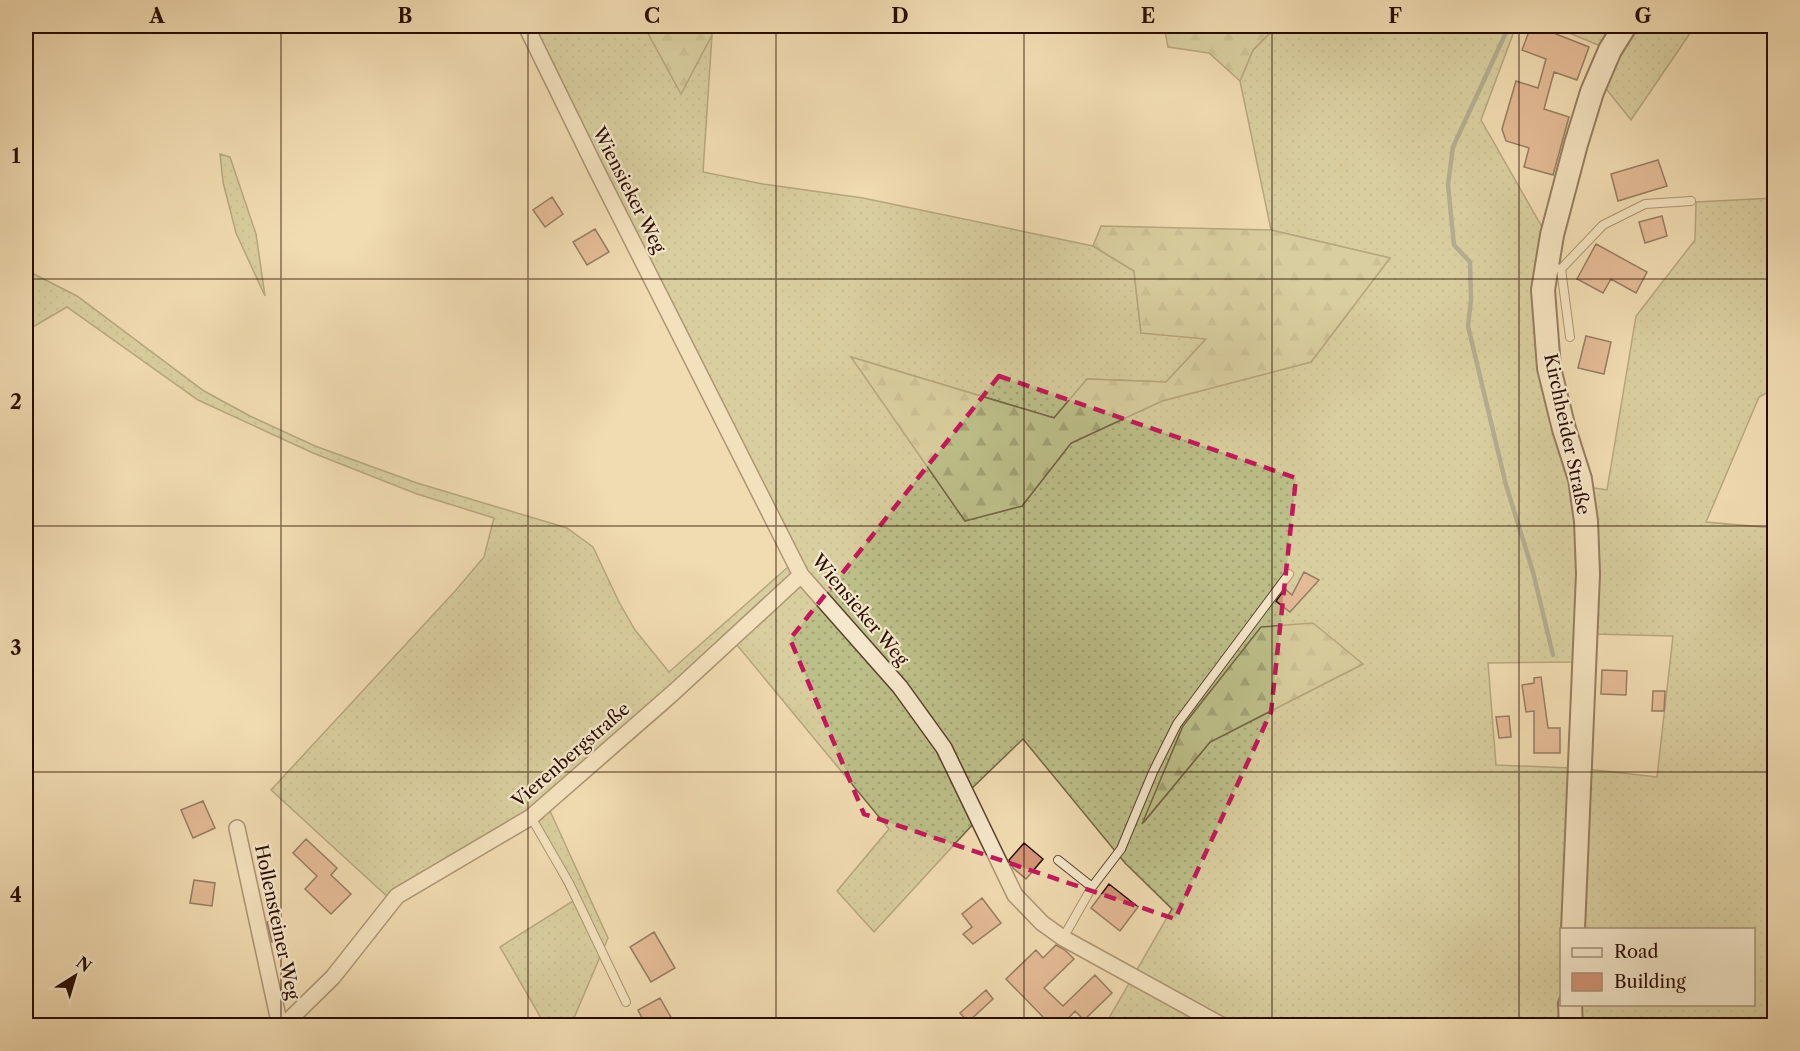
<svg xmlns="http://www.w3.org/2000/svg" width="1800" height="1051" viewBox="0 0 1800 1051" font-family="'Libre Caslon Text',serif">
<defs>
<pattern id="grass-dots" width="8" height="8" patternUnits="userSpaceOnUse" patternTransform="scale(1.5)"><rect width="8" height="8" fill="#bdbf89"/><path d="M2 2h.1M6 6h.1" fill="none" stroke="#a2a374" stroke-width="1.8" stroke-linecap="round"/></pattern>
<pattern id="forest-firs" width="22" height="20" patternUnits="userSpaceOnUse" patternTransform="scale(1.5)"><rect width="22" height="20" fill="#bdbf89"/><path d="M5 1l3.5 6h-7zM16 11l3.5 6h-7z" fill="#a2a374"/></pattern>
</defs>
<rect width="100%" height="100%" fill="#f1dbb1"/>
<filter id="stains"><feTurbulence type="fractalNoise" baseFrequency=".00333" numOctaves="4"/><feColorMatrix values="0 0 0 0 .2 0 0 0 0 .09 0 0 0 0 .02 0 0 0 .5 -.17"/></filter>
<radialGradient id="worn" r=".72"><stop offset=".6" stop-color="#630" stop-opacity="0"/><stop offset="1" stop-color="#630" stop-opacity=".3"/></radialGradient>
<path fill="url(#grass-dots)" stroke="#736644" stroke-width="1.5" fill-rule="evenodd" d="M529 26H644L681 93 712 35 703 172 763 184 863 198 1093 246 1134 271 1141 333 1207 338 1166 382 1087 379 1054 418 852 357 965 521 1022 506 1071 443 1162 401 1311 362 1390 258 1271 230 1240 81 1253 50 1277 26H1516L1481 120 1546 234 1537 288 1581 522 1578 662 1488 663 1496 765 1571 768 1565 929 1562 930 1563 1025H1105L1172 909 1125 863 1023 739 969 791 804 572ZM1363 664 1210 742 1144 822 1183 726Z
M1552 26H1613L1603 47Z
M1637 26H1695L1631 120 1603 85Z
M220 154 230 157 256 234 265 296 236 233 223 182Z
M1774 198V389L1759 397 1706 522 1774 528V1025H1579L1578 1005 1754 1004V930L1581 929 1587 769 1657 777 1673 636 1592 634 1588 487 1607 490 1636 316 1695 240 1696 202Z
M26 270 77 296 204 391 250 416 315 446 417 483 567 528 593 547 619 602 635 630 669 672 788 567 801 586 893 688 935 745 973 824 874 932 837 891 889 829 737 645 669 708 550 811 608 938 571 1025H545L500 947 573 901 533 822 389 898 271 790 456 590 484 557 494 518 417 494 313 453 198 400 67 307 26 331Z"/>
<path fill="url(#forest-firs)" stroke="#736644" stroke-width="1.5" d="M644 26H711L712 35 681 94Z
M1164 26H1277L1253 50 1240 81 1209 53 1168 47Z
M1101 226 1271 230 1390 258 1311 362 1162 401 1071 443 1022 506 965 521 851 357 1054 418 1087 379 1166 382 1206 339 1141 333 1134 271 1093 246Z
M1313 623 1363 664 1210 742 1142 824 1183 726 1261 627Z"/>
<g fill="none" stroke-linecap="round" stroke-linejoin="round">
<path stroke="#6e746b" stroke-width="4.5" d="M1509 26 1453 147 1448 185 1454 245 1470 262 1471 299 1468 326 1506 485 1533 572 1553 655"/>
</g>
<path fill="#d49476" stroke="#290d00" stroke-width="1.5" d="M1531 26H1536L1589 47 1577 80 1554 72 1544 109 1569 117 1553 175 1524 167 1529 148 1506 141 1502 129 1516 81 1538 88 1546 59 1522 50Z
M1658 160 1667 186 1618 201 1611 174Z
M552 197 563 214 545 227 533 210Z
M1662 216 1667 236 1645 243 1639 222Z
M595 229 609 252 587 265 573 242Z
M1596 244 1647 272 1636 293 1611 279 1603 293 1577 279Z
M1586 336 1611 342 1604 374 1578 368Z
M1304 572 1319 580 1290 612 1276 601 1285 589 1292 595Z
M1602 670 1627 671 1626 695 1601 694Z
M1541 677 1548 728H1560V753H1534V711L1526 712 1522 685 1534 683V678Z
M1653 691H1665L1664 711H1652Z
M1509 716 1511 737 1499 738 1496 717Z
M203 801 215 828 193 838 181 810Z
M306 839 337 868 331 875 351 894 331 914 305 889 317 876 293 853Z
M1024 843 1043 859 1026 879 1013 868 1009 860Z
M194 880 215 883 212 906 190 903Z
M1109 884 1138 907 1120 931 1091 908Z
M982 898 1001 923 973 944 963 934 972 927 962 914Z
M273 920 275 926 280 924 285 937 272 942 267 922Z
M654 932 675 968 651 982 630 947Z
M1056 945 1065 950 1074 959 1044 988 1063 1006 1095 975 1112 993 1084 1020 1075 1011 1061 1026H1037L1044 1018 1006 979 1036 950 1043 958Z
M986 990 993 999 968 1022 960 1013Z
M660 998 676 1026H646L638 1010Z"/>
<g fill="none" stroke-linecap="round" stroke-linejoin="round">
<defs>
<path id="service" d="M1548 267 1561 269 1603 225 1645 204 1691 201
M1561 269 1570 337
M531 817 569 883 626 1002
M1058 860 1092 887
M1063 938 1092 887 1121 849 1153 772 1177 724 1289 574"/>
<path id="minor" d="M526 26 595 167 801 575 900 687 944 748 1015 895 1042 923 1063 938 1223 1026
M237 828 280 1026
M283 1026 333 977 397 896 531 817 674 692 801 575"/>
<path id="secondary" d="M1573 930 1588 574 1586 521 1580 479 1564 429 1549 368 1543 290 1552 235 1576 144 1592 92 1610 50 1625 26
M1570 1004 1571 1026"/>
</defs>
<use href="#service" stroke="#5b402c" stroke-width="10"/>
<use href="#minor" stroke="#5b402c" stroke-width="18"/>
<use href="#secondary" stroke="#290d00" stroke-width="26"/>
<use href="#service" stroke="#f6e8cc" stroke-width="8"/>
<use href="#minor" stroke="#f6e8cc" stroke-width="15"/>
<use href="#secondary" stroke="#f6e8cc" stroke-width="22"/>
</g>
<path d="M0 0H1800V1051H0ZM999 376 1296 478 1271 712 1175 919 864 814 790 639Z" fill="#f1dbb1" fill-opacity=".55" fill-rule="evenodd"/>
<path fill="none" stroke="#c2185b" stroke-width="4.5" stroke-dasharray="12 8" stroke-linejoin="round" d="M999 376 1296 478 1271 712 1175 919 864 814 790 639Z"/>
<path fill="none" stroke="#290d00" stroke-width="1.5" stroke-opacity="0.55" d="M281 26V1026M528 26V1026M776 26V1026M1024 26V1026M1272 26V1026M1519 26V1026M26 279H1774M26 526H1774M26 772H1774"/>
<g text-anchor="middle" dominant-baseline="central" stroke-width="4.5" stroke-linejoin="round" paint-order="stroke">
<g font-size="18" fill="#290d00" stroke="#f6e8cc">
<text transform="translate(629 190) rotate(63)">Wiensieker Weg</text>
<text transform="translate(1567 434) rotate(78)">Kirchheider Straße</text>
<text transform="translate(860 610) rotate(50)">Wiensieker Weg</text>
<text transform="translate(571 755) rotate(-41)">Vierenbergstraße</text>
<text transform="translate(277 922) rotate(78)">Hollensteiner Weg</text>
</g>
</g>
<rect width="1800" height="1051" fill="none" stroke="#f1dbb1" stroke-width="66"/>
<rect x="1560" y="928" width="195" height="78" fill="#f6e8cc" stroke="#a4907a" stroke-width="1.5"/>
<rect x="1572" y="948" width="30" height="9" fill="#f6e8cc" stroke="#a4907a" stroke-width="1.5"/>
<text x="1614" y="958" font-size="18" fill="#290d00">Road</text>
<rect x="1572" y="973" width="30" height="18" fill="#d49476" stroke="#a4907a" stroke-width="1.5"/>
<text x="1614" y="988" font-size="18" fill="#290d00">Building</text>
<g transform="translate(75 976) rotate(37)" stroke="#f6e8cc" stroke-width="4.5" paint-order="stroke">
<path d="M0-4.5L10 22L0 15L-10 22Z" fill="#290d00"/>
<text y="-9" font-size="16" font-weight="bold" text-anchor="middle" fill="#290d00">N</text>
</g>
<rect x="33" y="33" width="1734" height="985" fill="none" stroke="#290d00" stroke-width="2"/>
<g font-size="20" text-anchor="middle" font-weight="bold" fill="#290d00">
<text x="157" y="23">A</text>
<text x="405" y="23">B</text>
<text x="652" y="23">C</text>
<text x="900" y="23">D</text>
<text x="1148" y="23">E</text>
<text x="1395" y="23">F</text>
<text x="1643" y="23">G</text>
<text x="16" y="163">1</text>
<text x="16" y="409">2</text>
<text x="16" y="655">3</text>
<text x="16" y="902">4</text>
</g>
<rect width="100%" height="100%" filter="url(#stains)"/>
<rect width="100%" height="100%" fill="url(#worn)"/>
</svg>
